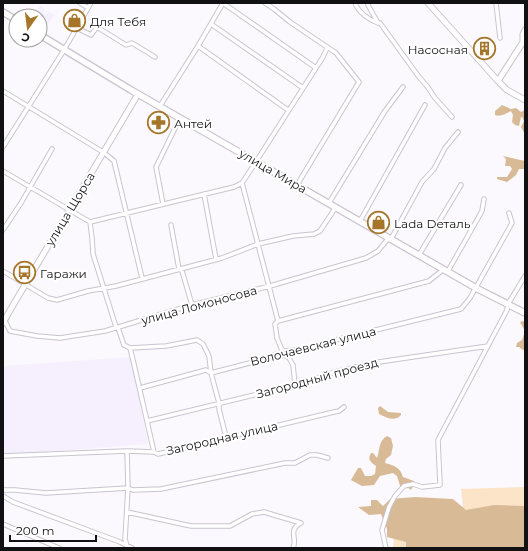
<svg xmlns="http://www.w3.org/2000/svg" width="528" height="551" viewBox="0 0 528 551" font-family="Montserrat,sans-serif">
<rect width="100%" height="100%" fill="#fbf9fd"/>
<path fill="#f6effd" d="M40 6 45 9 43 12 47 14 48 11 54 15 48 24 40 19V16L34 15Z
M132 357 148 444 3 455V366Z"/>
<path fill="#fbe4c8" d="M525 487V548H393L396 509 463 506 461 489Z"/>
<path fill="#d8bb96" d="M502 105 511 109 516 108 521 112 525 110V134L521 127 524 121 522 117H521L519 126 515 125 512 122 513 115 511 111C506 114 500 117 495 115V111Z
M503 156 525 161V167L524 169H519L516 175 507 182 497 179V177H507L512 169 510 166H505L506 159Z
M524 321 525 322V351L520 348V347H516L517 343 522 340 525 331 520 322Z
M380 406 388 412 401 413V415C395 422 387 418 379 414L378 408Z
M387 436 391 438 393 446 391 455 386 459 385 463C395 466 400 467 403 477L414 481 415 483 411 490 407 487 401 489 397 476 393 473 380 476 374 485 362 486 351 480 358 468H361L365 476H371L375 474 376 466C371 462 367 460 371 453H373L377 458C380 450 378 441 387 436Z
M415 497 453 499 466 510 494 505 525 506V548H406V542L387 537V529L381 514 369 515 358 507 371 506V500H377L383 506 390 499Z"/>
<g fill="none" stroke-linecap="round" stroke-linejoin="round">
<defs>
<path id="street" d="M80 3 88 8
M223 3 316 68
M265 3 274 9 290 22 336 53 359 82 297 185
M355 3C358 12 369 20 378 23
M496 3 500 38
M368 5 378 23H380L419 77 427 86 435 98 452 117
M211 24 303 88
M77 28 91 35 97 27 126 45 132 43 155 57
M198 46 288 110
M3 91 103 152 114 161 142 278
M160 106 198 46 223 3
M3 147 64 50 91 3
M3 171 90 222 234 187 242 183 250 171 323 57 327 48
M242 183 278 321 275 324 277 338 284 355 289 358 293 365 295 385
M204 194 216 259
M329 203 385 111 403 87
M163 204 156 167 180 118
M360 221 425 105
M90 222 92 238 93 254 116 327 118 328 124 345 130 348 133 360 154 452
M171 225 179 269 182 271 192 305
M3 230 21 203 52 149
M419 255 461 185
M3 271 48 298 57 300 88 291 116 286 222 258 258 244 293 236 314 234 320 231 336 207
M448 271 482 211 484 199
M4 319 10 331 37 336 60 338 105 331 192 305 270 286 366 258 378 251 387 240 391 239 422 182 434 169 445 148 458 132
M278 321 429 281 444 269
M130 348 166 346 197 340 203 344 209 356 211 373 219 403V409L226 437
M140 388 206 370 211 373 261 360 284 351 305 349 327 342 461 309 470 298 512 223 509 213
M147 421 295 385 335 372 372 363 488 346
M127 451 128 488 125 539 127 546
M3 456 127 451 154 452 158 454 334 412 339 411 344 407
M3 490H15L46 493 128 488 133 490 161 489 285 463H295L310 455H317L328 458
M3 496 13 502 120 542 132 548
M127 512 191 526H230L252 514 264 512 301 523
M3 524 59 548
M293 548C298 539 287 530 301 523
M386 548 382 530 389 507 395 496 404 486 413 484 422 487 440 485 438 440 507 310 508 304 525 276"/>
<path id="secondary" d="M428 3 498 81 507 90 525 100
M498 81 523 42V34L525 30
M3 323 9 312 138 94"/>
<path id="primary" d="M3 12 16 20
M40 35 131 90 476 288 525 313"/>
</defs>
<use href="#street" stroke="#c9c4cf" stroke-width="5.5"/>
<use href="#secondary" stroke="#c9c4cf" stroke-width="7"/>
<use href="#primary" stroke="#c9c4cf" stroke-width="8"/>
<use href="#street" stroke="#fff" stroke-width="3.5"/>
<use href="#secondary" stroke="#fff" stroke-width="5"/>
<use href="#primary" stroke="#fff" stroke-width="5.5"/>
</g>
<defs>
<symbol id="shop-ring" viewBox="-11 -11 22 22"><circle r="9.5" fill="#fff" stroke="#a5752a" stroke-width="1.5"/><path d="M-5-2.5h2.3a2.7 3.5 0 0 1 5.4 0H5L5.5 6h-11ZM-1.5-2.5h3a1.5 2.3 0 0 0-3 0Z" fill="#a5752a"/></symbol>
<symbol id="building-ring" viewBox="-11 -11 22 22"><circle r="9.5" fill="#fff" stroke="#a5752a" stroke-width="1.5"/><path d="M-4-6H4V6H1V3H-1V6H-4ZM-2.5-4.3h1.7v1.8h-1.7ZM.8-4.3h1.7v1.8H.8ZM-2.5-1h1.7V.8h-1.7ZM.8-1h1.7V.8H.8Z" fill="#a5752a"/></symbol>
<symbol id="pharmacy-ring" viewBox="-11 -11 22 22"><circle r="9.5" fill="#fff" stroke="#a5752a" stroke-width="1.5"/><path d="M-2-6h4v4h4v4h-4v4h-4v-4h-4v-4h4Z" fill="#a5752a"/></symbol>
<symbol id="bus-ring" viewBox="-11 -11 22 22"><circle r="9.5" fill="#fff" stroke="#a5752a" stroke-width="1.5"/><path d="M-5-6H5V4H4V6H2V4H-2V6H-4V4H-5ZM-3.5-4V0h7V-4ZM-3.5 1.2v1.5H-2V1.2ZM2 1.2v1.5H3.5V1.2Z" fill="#a5752a"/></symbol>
</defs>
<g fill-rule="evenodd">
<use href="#shop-ring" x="62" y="8" width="25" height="25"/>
<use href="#building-ring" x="472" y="36" width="25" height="25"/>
<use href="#pharmacy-ring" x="146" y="110" width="25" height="25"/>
<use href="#shop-ring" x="366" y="210" width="25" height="25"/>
<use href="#bus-ring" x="12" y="260" width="25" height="25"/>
</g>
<g text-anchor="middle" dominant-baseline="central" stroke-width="4" stroke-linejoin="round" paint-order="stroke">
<g font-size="12" fill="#111013" stroke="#fff" text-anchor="start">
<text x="90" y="21">Для Тебя</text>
<text x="468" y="49" text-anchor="end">Насосная</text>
<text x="174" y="123">Антей</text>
<text x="394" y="223">Lada Dеталь</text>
<text x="40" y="273">Гаражи</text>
</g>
<g font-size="12" fill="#111013" stroke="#fff">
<text transform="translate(273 171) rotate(30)">улица Мира</text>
<text transform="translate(70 209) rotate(-59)">улица Щорса</text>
<text transform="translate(199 305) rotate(-15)">улица Ломоносова</text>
<text transform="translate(313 346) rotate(-14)">Волочаевская улица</text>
<text transform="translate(317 378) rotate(-15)">Загородный проезд</text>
<text transform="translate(222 438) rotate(-13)">Загородная улица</text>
</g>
</g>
<rect width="528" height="551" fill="none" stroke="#111013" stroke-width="8"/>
<g transform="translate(28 28) rotate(194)"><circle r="19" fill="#ffffff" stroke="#a09fa1"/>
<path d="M0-3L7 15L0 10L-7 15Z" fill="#a5752a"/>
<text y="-6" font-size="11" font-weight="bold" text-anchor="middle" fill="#111013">С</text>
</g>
<path d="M10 535v6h86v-6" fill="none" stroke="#111013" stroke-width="2"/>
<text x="16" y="535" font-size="12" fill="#111013" stroke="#ffffff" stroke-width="3" paint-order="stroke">200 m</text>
</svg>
